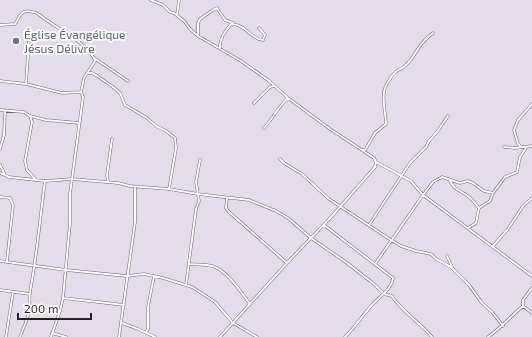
<svg xmlns="http://www.w3.org/2000/svg" width="532" height="337" viewBox="0 0 532 337" font-family="'Exo 2',sans-serif">
<rect width="100%" height="100%" fill="#e4dcea"/>
<g fill="none" stroke-linecap="round" stroke-linejoin="round">
<defs>
<path id="street" d="M151 0 163 5 170 12 174 13 184 21 190 29 198 36 241 61 268 80 288 98 330 129 374 158 376 162 411 181 423 195 532 276
M177 15 179 0
M0 25 15 24C22 13 21 8 37 13 55 28 81 38 94 58L128 81
M198 36V23L200 19 213 10 217 8 225 20 233 23
M220 48C219 40 226 30 231 24 246 24 250 39 263 40L265 35 259 28
M87 73H92L96 75 113 87 120 93 125 105 147 118 156 126 166 131 175 138 176 148 169 189
M0 81 26 84 62 93 81 92
M26 84 29 40
M254 103 270 87 274 86
M0 110 24 112 30 116 46 120 79 123
M30 116 32 122 25 161 27 170 36 180
M264 128C273 118 278 107 288 98
M504 147 515 148 532 146
M522 147 518 144 514 130 518 120 532 104
M0 149 4 135 5 111
M362 150H365L375 133 386 124C386 114 381 98 385 88 387 83 393 73 397 71 400 69 403 68 405 66 417 55 417 44 433 33
M280 159 284 163 302 174 329 199 391 240 401 246 416 251 431 254 436 259 451 267 469 285 482 303 492 312 503 326
M0 165 5 175
M0 173 9 177 45 181 72 179 118 183 130 186 169 189 198 194 249 200 276 211 288 218 311 238 347 263 374 284 384 294 392 296C402 312 420 322 432 337
M449 179C455 192 462 190 470 198 474 201 476 205 479 208
M108 182 107 175 112 139
M0 197 10 198 13 205 7 261
M227 198 226 208 229 212 287 263
M324 225 393 278C392 289 379 297 372 305 363 315 355 327 345 337
M369 225 410 163 426 147 429 141 437 132 448 116
M468 228 476 223 479 208 490 201 493 193
M493 246 508 229 523 206 532 198
M447 256 452 267
M0 261 66 270 127 276 144 274 163 278 192 287 215 302 233 323 257 337
M189 264C196 265 205 264 212 266 227 270 241 292 250 304
M375 264 423 195 433 182 442 177 460 183 468 181 473 183 484 191 493 193 505 177 517 172 520 157 526 148
M186 285 196 209 199 201 196 182 200 160
M0 290 30 294
M63 298 124 305
M523 306 532 313
M122 323 138 329 155 337
M146 332 148 329V307L154 276
M52 333 66 337
M6 337 13 292
M20 337C23 328 28 320 29 310 30 304 29 298 30 292 37 255 40 218 45 181
M51 337 60 311 63 298 70 223V194L83 97 81 92 84 78 95 61 94 58
M119 337 135 222V187
M220 337 287 263 333 215 375 167 376 162
M488 337C501 328 511 316 523 306V300L532 288"/>
</defs>
<use href="#street" stroke="#67606c" stroke-width="3"/>
<use href="#street" stroke="#fff" stroke-width="2"/>
</g>
<circle fill="#6b7280" stroke="#fff" stroke-width="1.5" cx="16" cy="41" r="4"/>
<g text-anchor="middle" dominant-baseline="central" stroke-width="3.5" stroke-linejoin="round" paint-order="stroke">
<g font-size="12" fill="#5b616d" stroke="#fff" text-anchor="start">
<text x="24" y="34">Église Évangélique<tspan x="24" dy="14">Jésus Délivre</tspan></text>
</g>
</g>
<path d="M18 313v6h73v-6" fill="none" stroke="#231f25" stroke-width="2"/>
<text x="24" y="313" font-size="12" fill="#231f25" stroke="#ffffff" stroke-width="3" paint-order="stroke">200 m</text>
</svg>
